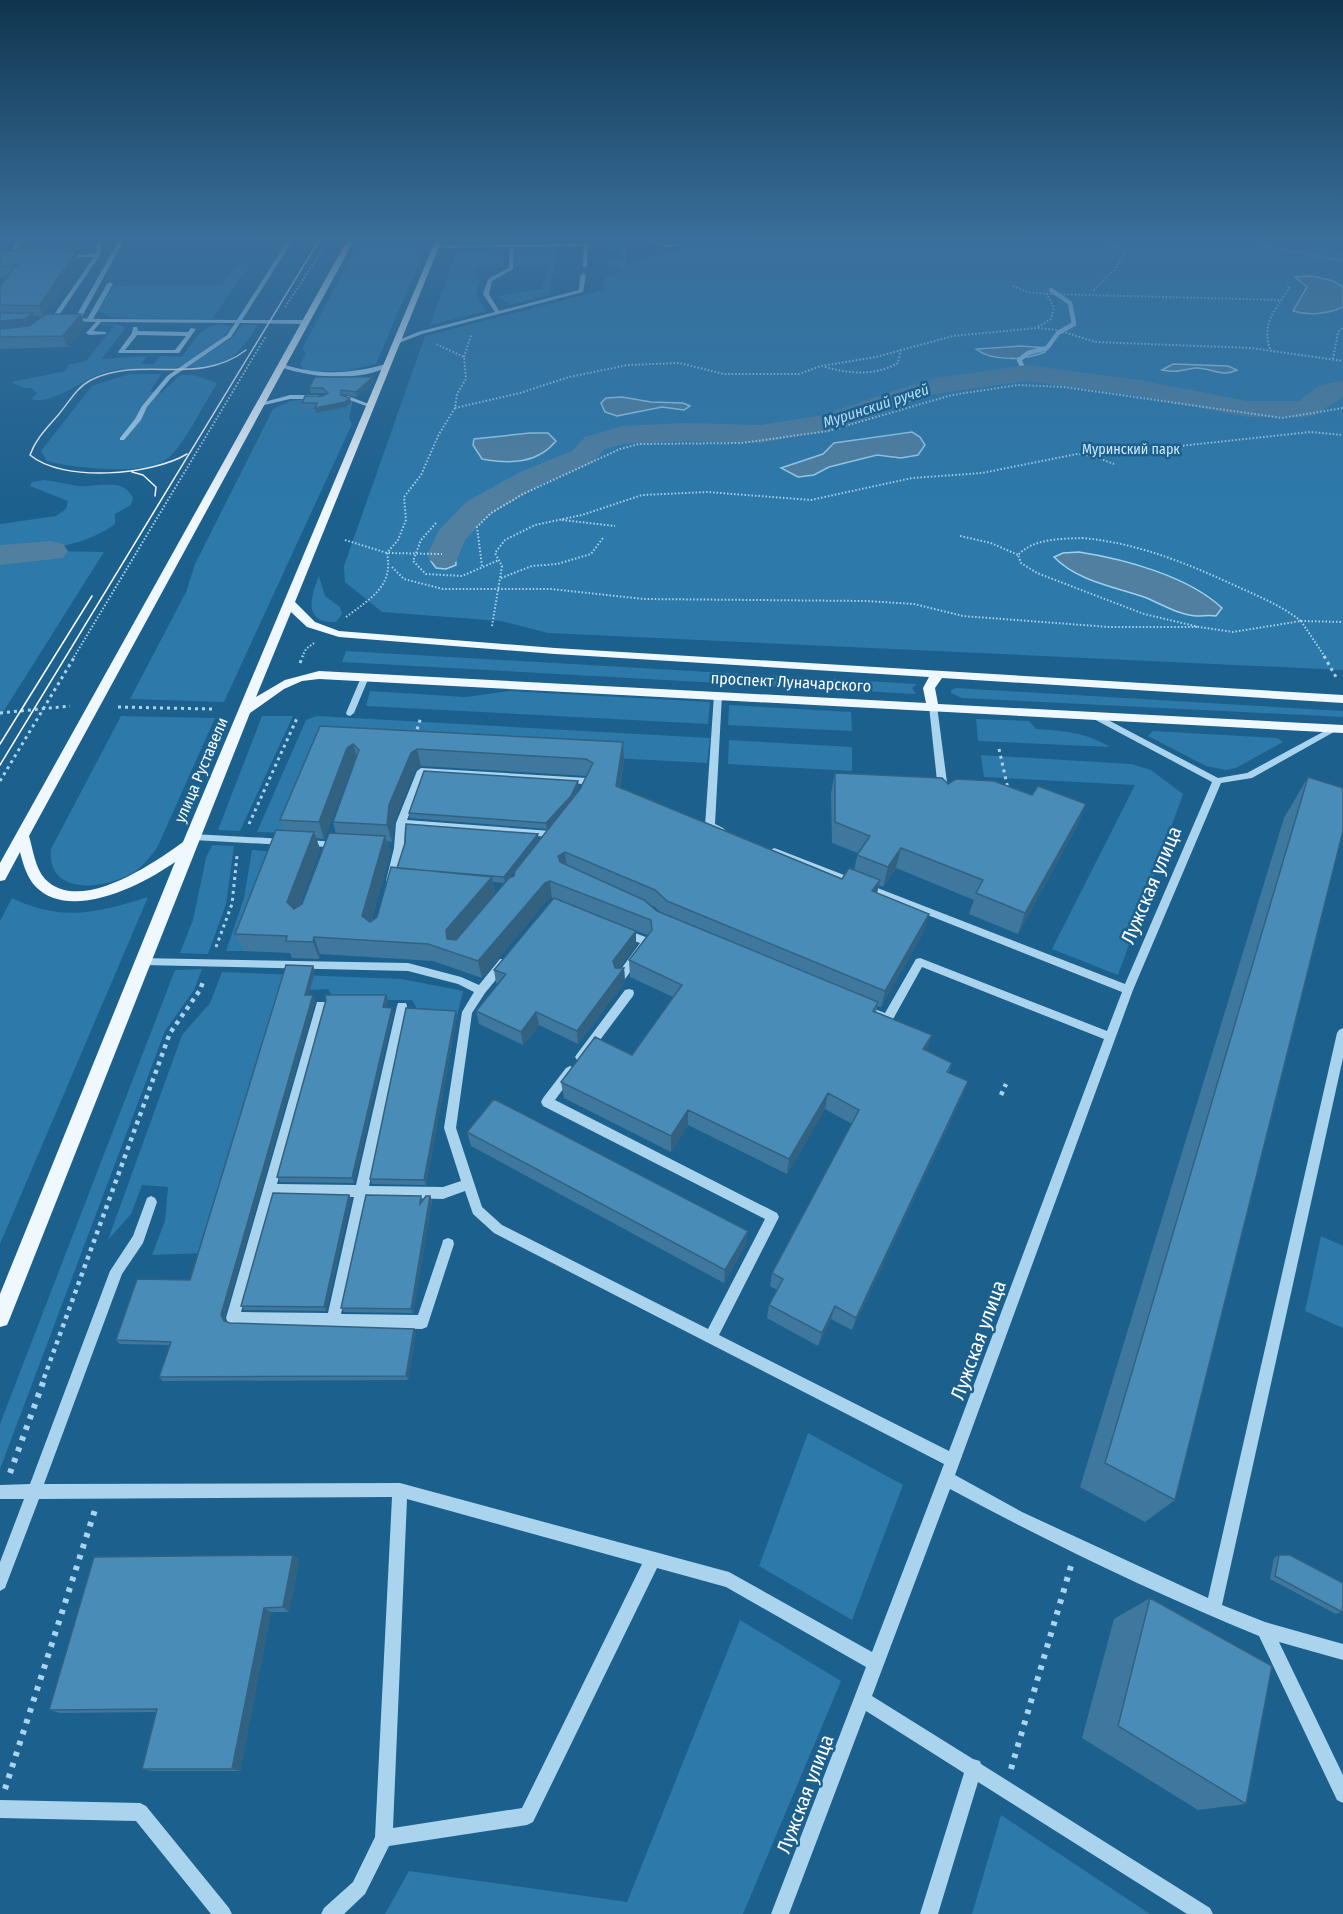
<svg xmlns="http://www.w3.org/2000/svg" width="1343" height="1914" viewBox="0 0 1343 1914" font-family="'Fira Sans Condensed',sans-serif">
<rect width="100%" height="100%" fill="#1c608e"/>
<path fill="#2c79aa" d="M362 237H430L376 364 347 371H306L300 365 306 353 302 349Z
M719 237H1264L1343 250V670L548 633 501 621 382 612 345 582 344 566 425 336 603 290 605 275H617L619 268 607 267 605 262 621 258V250H610V241H627L625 265Z
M505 249 503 267H478L476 278 480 279 476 296 486 311 430 325 457 251Z
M517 249H552L557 252 549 295 510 305 498 296 542 289 547 267 515 266Z
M236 265H249L212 319 114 318 98 311 114 286 222 285Z
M102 323 122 325 125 329 101 359 146 356 142 364H154L160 356 182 357C194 340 207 317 231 327 224 340 191 364 175 368 153 373 129 365 106 372 82 379 52 406 31 399L37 394 32 388H24L11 382 66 371 68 365 86 361 114 326 101 325Z
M244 325H258C234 361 228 366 184 368L233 337 239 328Z
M129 374H161L150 392 157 391 161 393 180 375H194L217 383C205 402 182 449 166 460 143 476 73 468 47 461L41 451 92 386Z
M307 399 318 408 317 411 346 407 350 399 353 400 349 418 352 424 224 702 130 699 186 592 195 564 273 409 290 401Z
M44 480C55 481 66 484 77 486 96 488 123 476 133 498L131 505 115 514V524C81 549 41 549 0 553V524L56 516 66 509 68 501 30 486 32 482Z
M51 551 104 552 0 717V555Z
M319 576 325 596 340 607 342 614 336 622C302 624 311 595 319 576Z
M346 651 917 684 912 688 916 694 342 662Z
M956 688 1343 711V717L962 698 951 693V690Z
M370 691 466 697 510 691 710 702 708 724 366 706Z
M729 705 851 712 852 731 728 725Z
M121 716 215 718 157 848C149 858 142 868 131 874 102 890 46 895 51 849Z
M262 716H293L240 831 218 830Z
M317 716 710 738 707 763 326 743 288 833 257 832 306 720Z
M976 719 1029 721 1036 729C1064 731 1085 732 1110 747L978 741Z
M1153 731 1277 738 1283 742 1236 768 1226 770 1206 766 1148 736Z
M729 740 852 747V771L728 764Z
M981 755 1131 764 1151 770 1183 794 1118 975 1052 949 1135 785 984 777Z
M212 845 234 846 226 904 208 954 180 953 193 920 206 858Z
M252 850 280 852 243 951H226L244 898Z
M148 897 0 1244V921L12 898C62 922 97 913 148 897Z
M202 969 194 990 165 1031 0 1469V1424L175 970Z
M222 972 402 979 463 991 457 1016 420 1014 412 1000H335L328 989 310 990 203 1253 152 1255 165 1221 168 1187 142 1185 131 1214 108 1240 182 1035 210 1003Z
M1321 1236 1343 1246V1328L1305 1311Z
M808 1433 903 1485 852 1620 759 1566Z
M740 1620 841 1681 743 1914H385L409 1871 627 1902Z
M1001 1815 1150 1914H972Z"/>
<path fill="#507f9f" stroke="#9dd0ef" stroke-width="1.5" d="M1312 276 1333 281 1343 287V307C1328 314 1309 316 1293 311L1307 287 1295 277Z
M1021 346 1047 348 1045 352C1026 360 992 362 976 349Z
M1173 364 1228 366 1237 370C1222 378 1210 367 1195 368 1181 370 1177 373 1162 370Z
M622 397 651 402 683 403 690 406 684 410 662 407 617 416 605 412 601 403 606 398Z
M912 432 920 437 925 445 918 455 901 458 877 455 829 467 814 475 798 477 781 468 823 454 834 443Z
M530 433H548L556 441C537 464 510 464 482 459L473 445 474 439Z
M450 537 455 551 456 565 446 569 436 568 431 561C435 549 439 543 450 537Z
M1079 552C1124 559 1188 576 1222 608L1216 616C1208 615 1204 616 1198 616 1180 616 1160 603 1144 597 1115 587 1077 581 1054 557L1063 553Z"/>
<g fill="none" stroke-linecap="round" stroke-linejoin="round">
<path stroke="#9dd0ef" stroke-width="4.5" d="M1026 373 1019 360 1028 353 1047 348 1058 333 1074 324 1070 303 1051 290"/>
<path fill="#507f9f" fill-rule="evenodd" d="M1026 365 1139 380 1248 401H1299L1320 385 1343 381V397L1315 415 1305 417H1248L1139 396 1026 381 934 394 838 429 761 443 684 441 624 444 605 449 592 463 542 484 488 516 465 540 456 562 444 565 432 562 427 555 439 530 466 502 520 472 572 451 585 437 622 426 684 423 761 425 823 415 929 379Z
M51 541 63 544 68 551 63 558 0 565V545Z"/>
<path stroke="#3e789f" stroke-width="5" stroke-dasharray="5 3" stroke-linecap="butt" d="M583 276 585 266"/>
<path stroke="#aad3ee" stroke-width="2" stroke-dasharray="1.5 2" stroke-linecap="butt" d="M1067 237 1116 247 1125 254 1114 270 1092 292
M1219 237 1343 261
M1013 286 1028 292 1047 294
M285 307 331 237
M1038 327 1051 319 1054 308 1047 294 1282 300
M1270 349C1261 323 1276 309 1289 288L1287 285
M464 357 471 335
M1333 359 1338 332 1343 327
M825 367C850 374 875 376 898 363L901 348
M455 408 520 393 569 377 628 365 679 363 724 374H799L821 366 876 357 953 336 1037 328 1058 330 1095 342 1251 348 1343 361
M1096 455 1310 432 1343 435
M562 520 615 526
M436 523 421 540 413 561 426 574 462 576 499 560
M960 536 991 543 1018 555
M1082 538C1138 543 1186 563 1236 586 1258 596 1282 606 1301 621L1233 632 1199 627 1144 614 1037 573 1021 563 1018 555C1034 538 1061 539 1082 538Z
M345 540 387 553 442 554
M482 566 477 527 491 513 523 494 620 449 639 444 742 443 828 431 952 395 1018 385 1064 387 1282 418 1343 408
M392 567 404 579 443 589H551L644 599 866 601 914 604 963 616 1109 627H1199
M501 578 532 566 557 564 591 554 603 538
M346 617C370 599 394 586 387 553L398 540 406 520 404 497 421 475 439 434 455 408 457 394 466 379 464 357 436 344
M1301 621 1325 657
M1301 621 1343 622
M492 626 502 566 495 553 505 540 535 525 582 515 642 495 707 492 811 500 912 478 982 473 1077 454 1093 456 1114 464
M74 657 266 336
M302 657 306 649 314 643"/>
<path stroke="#aad3ee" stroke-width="3" stroke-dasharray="3 4" stroke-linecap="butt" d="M1324 656 1336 677
M300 663 303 656
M118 707 212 709
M0 713 70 706
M415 736 421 717
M999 749 1008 789
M0 781 75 656
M249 824 298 716
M216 947 232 904 237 856"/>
<path stroke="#aad3ee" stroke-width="4.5" stroke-dasharray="4 5" stroke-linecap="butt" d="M1001 1095 1006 1084
M44 1378 170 1033 200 990 204 979"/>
<path stroke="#aad3ee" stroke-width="6" stroke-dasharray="4.5 7" stroke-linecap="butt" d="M10 1473 45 1377
M1011 1769 1071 1566
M5 1789 95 1510"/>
<path fill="#aad3ee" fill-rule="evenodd" d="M21 237H26L0 270V266Z
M98 237H102L100 255 57 318 50 323H46V321L53 316 94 257H65L63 256 96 254Z
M121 237H126L81 318 87 319 107 284 110 282 113 284 93 319 237 320 290 237H295L242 320H306L309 322 306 324 240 323 231 337 171 378 147 407 141 420 124 440H120V438L135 419 142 406 167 376 227 335 235 323 101 322 93 331 106 332V334L89 335 86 333 96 322 68 321V319L75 318Z
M615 237H620L618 238Z
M641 237C651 237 661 246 670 245 682 244 693 237 705 237L668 248Z
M586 244 588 245 587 266 585 267 583 266 584 246 514 247 513 269 492 281 489 294 499 311 579 290 580 276 583 274 586 276 583 292 422 334 399 343 394 342 418 332 495 312 483 294 488 279 509 268 510 247 437 248 435 246Z
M133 327H137L138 331 188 332 191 328 196 329 179 353H119L118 352 132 333ZM137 335 186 336 175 350H125Z
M282 364C321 376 348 374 387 364L390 366C359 382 312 378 280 367L279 366Z
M290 395H318L321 397 318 399H290L260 406 257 404Z
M344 396H348L374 406 369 407 344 398Z
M362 675H365L369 677 354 713 350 716 347 715 346 713Z
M718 692 722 695 715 824 723 828 725 830 720 833 707 828 705 826 714 695Z
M933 703 937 706 948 790 943 793 938 790 929 706Z
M1093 712 1218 778 1247 773 1334 726 1337 725 1341 728 1252 778 1221 783 1133 990 955 1475 1022 1512 1208 1598 1337 1033 1339 1030 1343 1028V1058L1222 1605 1265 1622 1343 1644V1660L1279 1642 1343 1775V1803L1337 1800 1259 1636C1154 1593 1050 1543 950 1489L872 1696 973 1759 980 1761 981 1764 1210 1908 1213 1914H1187L978 1782 938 1914H920L964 1773 866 1711 789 1914H771L866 1667 726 1587 657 1568 533 1822 527 1825 389 1846 365 1894 344 1914H321L324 1908 353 1882 375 1837 392 1497 39 1499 5 1588 0 1591V1562L24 1499H0V1485L30 1484 110 1271 133 1236 147 1198 151 1196 155 1198 157 1202 143 1243 122 1274 44 1484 400 1483 729 1572 872 1652 944 1464 494 1233 473 1214 465 1191 443 1199 366 1197 341 1314 418 1315 442 1244 443 1240 448 1238 453 1240 454 1244 427 1327 422 1329 233 1325 228 1323 226 1318 317 1002H325L326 1005 277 1184 356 1185 397 1006 398 1003H406L407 1006 369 1186 443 1187 461 1181 444 1128 462 1012 474 992 458 984 408 971 143 965 139 964 138 961 139 958 408 963 461 977 479 985 500 959H508L509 962 508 965 485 993 472 1013 456 1128 482 1207 502 1225 708 1329 765 1219 543 1106 541 1102 543 1098 566 1068 570 1066 574 1068 576 1071 574 1074 555 1100 777 1213 779 1217 777 1221 719 1335 949 1451 1104 1039 922 967 892 1021 888 1022 873 1017 872 1014 873 1011 877 1010 885 1013 916 959 920 958 1107 1031 1122 992 771 853 769 851 774 848 777 849 1125 984 1212 782 1090 717V713ZM274 1195 354 1197 328 1313 241 1312ZM407 1499 642 1564 522 1808 393 1828Z
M421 768 587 778 592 781 590 790 585 793 580 790 582 784 424 774 407 820 551 831 556 834 551 837 405 827 404 848 396 881 391 885 386 881 394 848 396 823 417 771Z
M193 834 285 839 290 842 285 845 193 840 188 837Z
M304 840 339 842 344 845 339 848 301 845 299 843 301 841Z
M624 929 651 939 652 942 625 979H617L616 976 640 943 620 936 619 933Z
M629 989 633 990 634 993 633 996 585 1060 581 1062 577 1060 575 1057 577 1054 625 990Z
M0 1800 140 1803 146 1806 229 1908 232 1914H211L136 1821 0 1818Z"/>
<path fill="#f0f8ff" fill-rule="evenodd" d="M349 237H356L29 836C33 849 35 868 45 879 80 915 154 863 183 842L437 237H443L295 602 315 622 339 631 555 648 1343 695V703L942 678 935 688 938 704 1343 725V733L319 679 302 681 284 689 250 713 10 1318 7 1325 0 1327V1294L175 862C144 884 70 923 35 886 27 877 23 864 20 852L5 880 0 881V863ZM291 612 307 627 339 637 555 654 929 677 923 688 926 703 319 671 285 680 256 697Z"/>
<path stroke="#fff" stroke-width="1.5" d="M187 454C152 475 63 483 30 455 36 438 48 427 59 414 69 402 77 387 91 380 141 355 198 387 246 350
M132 472 143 475 156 487 155 496
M0 744 92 596
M0 765 321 237"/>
</g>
<path fill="#3f789e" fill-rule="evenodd" d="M17 237H84L74 252H76L80 263 43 316 85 326 68 347 0 349V286L8 277H0V249L3 255 22 250ZM34 316 43 317 36 321Z
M653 237H684L666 243Z
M374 382 357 397 342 394 351 403 346 407 316 413 315 408H303L302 403 323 396 326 394 324 393H311L309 388Z
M320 726 623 742 624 759 620 787 842 879 854 870 858 853 832 843 831 793 835 773 948 784 1086 804 1078 824 1018 934 969 914 974 900 896 868 883 887 879 885 877 893 924 931 881 1007 877 1006 876 1012 927 1051 952 1063 949 1072 962 1097 852 1330 831 1319 818 1346 767 1318 769 1305 777 1290 770 1286 772 1273 852 1124 825 1109 787 1174 688 1125 671 1152 564 1098 561 1082 632 1055 673 997 630 977 629 960 648 935 636 931V944L619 968H624L625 981 578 1044 539 1025 523 1045 479 1024 476 1011 498 984 496 983 494 970 554 898H552L547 900 482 978 433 961 320 954 319 959 292 958 290 953 243 951 235 934 284 830 280 820ZM354 764 333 822 336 834 302 904 299 906 320 849 316 838 324 839 352 765ZM421 766 587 776 580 789 573 798 579 786 409 813 410 818 547 829 558 816 514 876 495 894 493 882 505 883 539 839 398 868 377 917 371 922 390 853 387 841 392 842 394 822 415 770ZM649 905 655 907 662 913 657 911Z
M1308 777 1175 1500 1145 1522 1080 1487 1284 818Z
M313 966 315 971 308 995H313L315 1001 224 1319 225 1322 230 1323 416 1333 408 1380 163 1381 159 1377 170 1345 120 1344 116 1340 190 1280Z
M386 995 388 1000 386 1007 393 1013 354 1183 280 1182 277 1177Z
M456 1011 457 1016 426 1185 372 1184 370 1179Z
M467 1132 746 1244 724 1283 471 1146Z
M349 1195 351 1199 326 1311 244 1310 241 1306Z
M421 1196 422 1200 430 1196 432 1201 413 1313 344 1312 341 1308Z
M293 1555 299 1560 289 1612H271L240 1771H152L142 1769 156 1712 60 1713 49 1710Z
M1279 1555 1342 1612 1336 1614 1270 1579 1274 1558Z
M1150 1598 1246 1804 1198 1810 1082 1738 1114 1619Z"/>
<path fill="#336281" d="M68 237H84L74 252Z
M666 237H684L666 243Z
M76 252 80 263 43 317 39 306Z
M33 313 38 324 0 333V321Z
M81 314 85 326 68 347 63 336Z
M373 377 374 382 357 397 356 392Z
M350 398 351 403 346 407 316 413 315 408Z
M623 742 624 759 617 803 616 786Z
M353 744 358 761 352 765 324 839 319 822 347 748Z
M417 749 421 766 415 770 394 822 392 842 387 825 389 805 411 753Z
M578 781 579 786 571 802 547 829 546 823Z
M1086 804 1078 824 1018 934 1025 913Z
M314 832 320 849 294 919 287 902Z
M538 834 539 839 505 883 504 877Z
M385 836 390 853 368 932 362 916Z
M901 848 896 868 883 887 888 867Z
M565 852 567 869 560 873 558 856Z
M492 877 495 894 450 947 447 939 446 930Z
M880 880 876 897 872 891Z
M550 881 552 898 547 900 482 978 478 961 545 883Z
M929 914 924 931 881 1007 885 991Z
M636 931V944L614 975 613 961Z
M314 937 320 954 319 959 313 942Z
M313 966 315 971 307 1001 305 995Z
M624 968 625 981 578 1044 577 1031Z
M313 995 315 1001 224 1319 227 1325 221 1315Z
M386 995 388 1000 385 1012 383 1007Z
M392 1008 393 1013 354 1183 352 1178Z
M456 1011 457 1016 426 1185 424 1180Z
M536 1012 539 1025 523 1045 521 1032Z
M932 1035 927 1051 923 1049Z
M968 1081 962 1097 852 1330 856 1318Z
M828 1093 825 1109 787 1174 789 1159Z
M688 1110V1125L671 1152V1136Z
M349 1195 351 1199 326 1311 324 1307Z
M430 1196 432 1201 413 1313 411 1309Z
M748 1231 746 1244 724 1283 725 1270Z
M835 1306 831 1319 818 1346 822 1333Z
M414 1329 416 1333 408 1380 406 1376Z
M293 1555 299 1560 289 1612 283 1607Z
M264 1608 271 1612 240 1771 232 1769Z"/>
<path fill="#498cb8" stroke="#336281" stroke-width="1.5" d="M65 249 62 253 76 252 39 306 0 305V286L17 265 0 266V257L7 251Z
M0 313H33L25 319 0 321Z
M46 314H81L63 336 0 337V329L29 326Z
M315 377H373L356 392 341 390V395L350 398 345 402 315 408 317 403H302L305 396H323L328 393 323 388H309Z
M320 726 623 742 616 786 842 879 849 868 880 880 872 891 929 914 885 991 667 901 655 890 565 852 558 856 560 862 644 900 657 911 878 1002 873 1011 932 1035 923 1049 952 1063 947 1072 968 1081 856 1318 835 1306 822 1333 769 1305 783 1279 772 1273 859 1110 828 1093 789 1159 688 1110 671 1136 561 1082 595 1037 632 1055 682 985 629 960 652 930 651 920 550 881 545 883 478 961 428 944 314 937 313 942 286 941 287 936 235 934 276 830 314 832 287 902 294 909 302 904 329 833 385 836 362 916 370 922 377 917 391 867 492 877 446 930 447 939 456 940 509 878 514 876 515 871 580 789 593 763 586 759 417 749 411 753 389 805 387 825 333 822 359 750 353 744 347 748 319 822 280 820Z
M424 771 578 781 571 796 546 823 409 813Z
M835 773 942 778 948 784 956 779 994 781 1032 795 1038 786 1086 804 1025 913 976 893 983 880 901 848 888 867 857 855 870 836 835 822Z
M1308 777 1343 788V831L1175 1500 1105 1463Z
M406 824 538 834 504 877 397 868 405 843Z
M554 898 636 931 613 961 615 968H624L577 1031 536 1012 521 1032 476 1011 506 974 494 970Z
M286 965 313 966 305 995H313L221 1315 224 1321 230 1323 414 1329 406 1376 159 1377 171 1342 116 1340 137 1279 190 1280Z
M325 995H386L383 1007 392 1008 352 1178 277 1177 326 1000Z
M406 1008 456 1011 424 1180 370 1179Z
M494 1099 748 1231 725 1270 467 1132Z
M273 1193 349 1195 324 1307 241 1306Z
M366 1195 421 1196 420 1204 426 1196H430L411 1309 341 1308Z
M293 1555 283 1607 264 1608 232 1769H142L157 1709 49 1710 94 1557Z
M1279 1555H1290L1343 1583V1605L1342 1612 1275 1576Z
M1150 1598 1272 1666 1246 1804 1118 1726Z"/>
<linearGradient id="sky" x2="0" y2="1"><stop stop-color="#0f354e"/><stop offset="0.47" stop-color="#3a6f9b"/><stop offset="1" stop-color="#3a6f9b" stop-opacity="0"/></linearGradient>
<rect width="1343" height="505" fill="url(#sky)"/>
<g text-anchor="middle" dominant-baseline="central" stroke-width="5" stroke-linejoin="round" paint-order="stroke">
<g font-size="14" fill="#cfe9fa" stroke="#1c608e">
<text x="1131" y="449">Муринский парк</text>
</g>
<g font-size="15" font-style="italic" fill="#b6dcf5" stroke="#1c608e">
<text transform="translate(876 406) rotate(-18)">Муринский ручей</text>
</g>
<g font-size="16" fill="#fff" stroke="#1c608e">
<text transform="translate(791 682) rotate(3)">проспект Луначарского</text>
<text transform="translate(201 770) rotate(-67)">улица Руставели</text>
</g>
<g font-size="20" fill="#fff" stroke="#1c608e">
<text transform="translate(1151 885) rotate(-67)">Лужская улица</text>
<text transform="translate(978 1340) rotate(-70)">Лужская улица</text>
<text transform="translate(805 1794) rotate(-69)">Лужская улица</text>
</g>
</g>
</svg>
